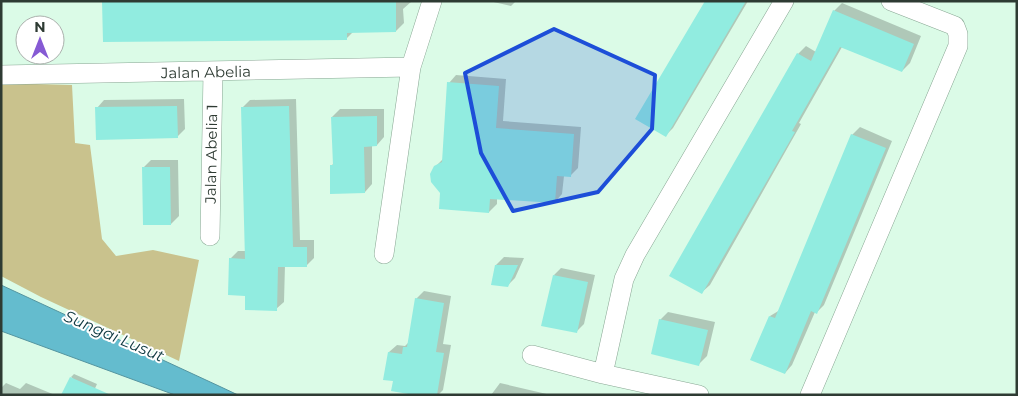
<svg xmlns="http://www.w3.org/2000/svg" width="1018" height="396" viewBox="0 0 1018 396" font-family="Montserrat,sans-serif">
<rect width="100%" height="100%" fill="#dbfbe7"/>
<path fill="#c9c28d" d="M1 83 72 85 75 143 90 145 102 239 116 256 153 250 199 260 179 361 41 297 1 276Z"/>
<path fill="#64bcce" stroke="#5495a0" d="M1 285 221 387 238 395H175L1 331Z"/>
<path fill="#0003" d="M103 1H411V2L403 9 404 23 396 31H354L346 39Z
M489 1H516L511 6Z
M706 1H748L673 128 666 135Z
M842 3 921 36 910 63 902 71 842 47 799 123 801 124 710 285 702 292 671 275 798 54 806 46 816 52 834 11Z
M456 75 506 79 503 121 581 127 578 168 570 176H564L562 194 555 202 497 198V204L489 212 441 192 435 167 443 159 449 83Z
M184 99 185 129 177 137 97 108 104 100Z
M296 99 300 240H314V258L306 266 285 265 284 302 276 309 247 295 230 259 238 251H246L242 108 250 100Z
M340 109H384V137L377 145H372V184L365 192 331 166 334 163 332 117Z
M860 127 892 141 824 305 817 312H815L792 365 785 373 770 316 780 310 852 135Z
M151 160H178L179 216 171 224 143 168Z
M504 257 524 258 515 278 507 286 496 265Z
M561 268 595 275 584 324 576 332 554 275Z
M424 291 451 296 443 344 451 345 443 390 438 395H422L394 380 389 352 397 345 405 346 409 342 416 299Z
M668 312 715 322 707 356 699 364 660 320Z
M74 374 97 384 92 395 71 377Z
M6 383 20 389 26 383 55 395H1V388Z
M500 383 551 395H491Z"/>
<path fill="#91ece0" d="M102 1H396V32L347 33V40L103 42Z
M705 1H746L666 137 635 119Z
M833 10 914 44 902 72 840 47 792 131 795 132 702 294 669 276 797 53 811 61Z
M447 82 499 86 496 128 574 134 571 177 557 176 555 203 490 199 489 213 439 209 440 193 431 182 430 174 434 166 442 162Z
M177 106 178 138 96 140 95 107Z
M289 106 293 247H307V267H278L277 311 245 310V296L228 295 229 258 245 259 241 107Z
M377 116V146L364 147 365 193 330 194V165H333L331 117Z
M851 134 886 148 817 314 811 311 785 374 750 360 769 316 775 318Z
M142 167H170L171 225H143Z
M495 265H518L508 287 491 285Z
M553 275 588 282 577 333 541 326Z
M415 298 444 303 436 352 444 353 437 395H414L391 391 393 381 383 380 388 352 402 354 403 347H407Z
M659 319 708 330 699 366 651 354Z
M70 377 111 395H61Z"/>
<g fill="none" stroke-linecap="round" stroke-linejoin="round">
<defs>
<path id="minor" d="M1 75 411 67
M210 236 213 72
M384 254 411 67 432 1
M532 355 603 374 699 395
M603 374 624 279 635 255 784 1
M810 395 958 46V34L955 26 891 1"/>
</defs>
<use href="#minor" stroke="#89a794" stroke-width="20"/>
<use href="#minor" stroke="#fff" stroke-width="19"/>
</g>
<path fill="#1d4ed8" fill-opacity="0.2" stroke="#1d4ed8" stroke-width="4" stroke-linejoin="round" d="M554 29 655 75 652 129 598 192 513 211 481 153 465 73Z"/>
<g text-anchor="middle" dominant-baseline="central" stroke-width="4" stroke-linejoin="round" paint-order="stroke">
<g font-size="15" fill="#2e3b33" stroke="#fff">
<text transform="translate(206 72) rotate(-1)">Jalan Abelia</text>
<text transform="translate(211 154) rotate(-89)">Jalan Abelia 1</text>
</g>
<g font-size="16" font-style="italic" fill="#0c373f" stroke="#fff">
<text transform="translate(114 336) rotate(23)">Sungai Lusut</text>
</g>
</g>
<rect width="1018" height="396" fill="none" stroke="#2e3b33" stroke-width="5"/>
<g transform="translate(40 40)"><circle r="24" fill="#ffffff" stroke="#abb1ad"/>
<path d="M0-4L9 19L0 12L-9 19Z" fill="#865ad4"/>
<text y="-8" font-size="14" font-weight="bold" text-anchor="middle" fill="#2e3b33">N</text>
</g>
</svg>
